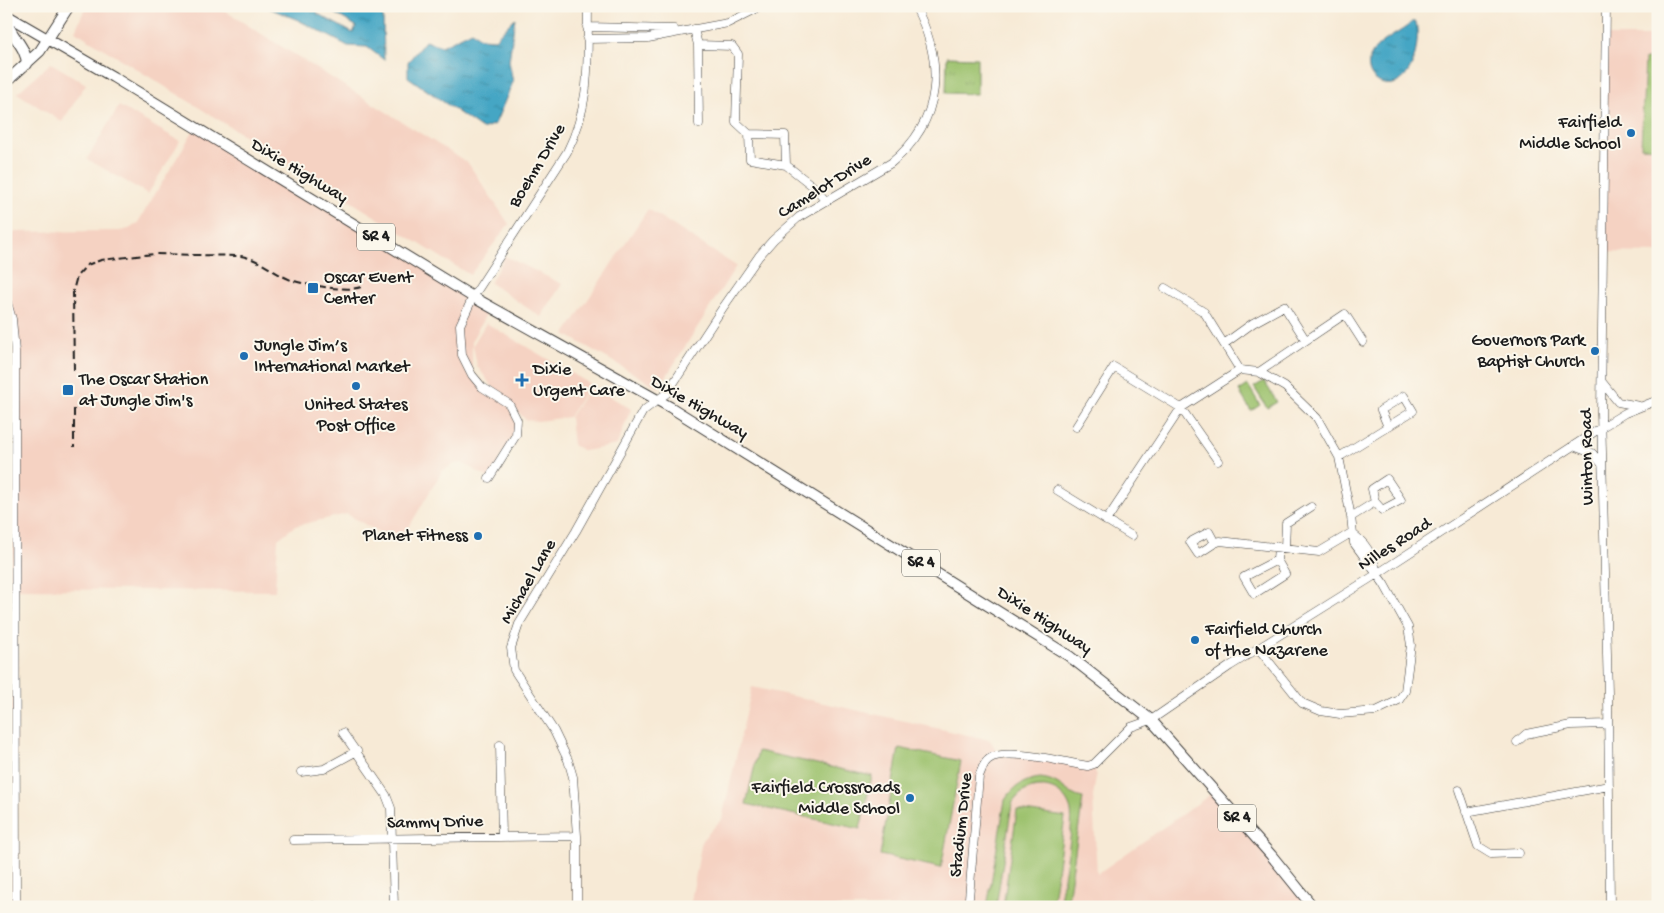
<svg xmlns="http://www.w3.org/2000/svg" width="1664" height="913" viewBox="0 0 1664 913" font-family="'Gochi Hand',sans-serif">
<defs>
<pattern id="park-tufts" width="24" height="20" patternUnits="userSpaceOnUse" patternTransform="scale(1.25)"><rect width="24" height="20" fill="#9bc16c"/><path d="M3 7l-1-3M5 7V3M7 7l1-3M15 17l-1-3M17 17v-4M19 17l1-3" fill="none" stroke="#85a55d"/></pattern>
<pattern id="water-ripples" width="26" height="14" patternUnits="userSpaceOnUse" patternTransform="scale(1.25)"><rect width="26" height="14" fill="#44a6c4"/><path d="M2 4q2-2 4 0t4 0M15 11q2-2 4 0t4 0" fill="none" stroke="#38869e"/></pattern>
</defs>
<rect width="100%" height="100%" fill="#fbf7ec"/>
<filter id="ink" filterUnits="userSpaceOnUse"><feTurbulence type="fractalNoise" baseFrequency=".02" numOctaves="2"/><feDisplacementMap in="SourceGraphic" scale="10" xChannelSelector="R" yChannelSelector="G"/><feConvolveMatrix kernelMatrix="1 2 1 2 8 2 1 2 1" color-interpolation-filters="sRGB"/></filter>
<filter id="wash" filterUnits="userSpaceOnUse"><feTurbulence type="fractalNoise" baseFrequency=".0096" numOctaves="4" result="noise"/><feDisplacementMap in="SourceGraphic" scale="20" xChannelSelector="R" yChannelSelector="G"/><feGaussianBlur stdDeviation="1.12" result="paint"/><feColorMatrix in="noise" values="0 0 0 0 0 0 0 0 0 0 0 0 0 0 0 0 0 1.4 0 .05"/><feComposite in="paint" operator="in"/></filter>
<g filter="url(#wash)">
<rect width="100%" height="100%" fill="#f7ead6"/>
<path fill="#f5d2c2" d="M86 6H217L468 163 509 224 470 275 75 31Z
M1606 36H1658V253L1604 252Z
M51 63 86 84 62 122 17 93Z
M119 106 180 141 148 194 87 159Z
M195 128 490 307 472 340V375L509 404 518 427 489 478 462 463 454 464 442 471 399 544 347 514 295 526 278 539 275 591 15 589 16 907H6V487H16L15 352 6 299V232L120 231 129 229 137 224Z
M648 209 736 266 659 388 565 334Z
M505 256 562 284 541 317 490 283Z
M486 323 590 384 569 417 538 421 526 420 491 385 477 366 473 345Z
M591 385 631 409 617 445 584 451 573 445 570 417Z
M752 687 990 740 999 755 1094 764 1096 776 1093 797 1097 874 1214 792 1313 907H690L702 840 722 819Z"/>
<path fill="#9bc16c" stroke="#5c6e44" d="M1645 59H1658V148L1641 147Z
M1264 381 1277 402 1267 408 1254 387Z
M1248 385 1260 405 1251 411 1239 391Z
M899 748 961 761 941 868 880 855Z
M758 751 872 776 860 829 746 804Z
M1040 778C1063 780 1067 796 1083 798L1067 907H1059C1062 885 1074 830 1071 811 1068 797 1055 786 1040 787 1028 787 1018 794 1012 804L996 907H987L1005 800C1013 787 1024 780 1040 778Z
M1017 810 1065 817 1052 907H1003Z"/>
<path fill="url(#park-tufts)" stroke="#5c6e44" d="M947 57 977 58V94L946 93Z"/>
<path fill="url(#water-ripples)" stroke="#306170" d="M264 6H316L318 14 353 33 356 26 327 9 376 10 383 16 384 60 367 47 348 46 298 20Z
M515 18 509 61 513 82 495 124 482 129 408 77V62L425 41 442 46 472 31 480 38 495 39Z
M1412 22H1416C1420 39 1415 76 1396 83 1378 90 1360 71 1373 52 1382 39 1401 33 1412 22Z"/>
</g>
<g filter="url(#ink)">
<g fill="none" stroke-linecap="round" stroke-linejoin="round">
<defs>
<path id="minor" d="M1606 6 1601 412 1608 694 1610 907
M587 27 674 29
M694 29 698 45 699 124
M587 39 648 38 728 23 762 6
M698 45 732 46 738 54 736 122 749 134 785 135 786 165 750 159 749 134
M786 165 814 187 826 200
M1165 288 1204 312 1240 370
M6 299 12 319 15 352 16 907
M1224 344 1253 323 1284 306 1305 339
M1259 372 1345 314 1363 342
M1602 382 1618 402 1639 406
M1076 427 1114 367 1181 408 1240 370 1259 372 1285 387 1317 418 1339 457 1351 517 1354 543 1384 584 1408 627 1411 645 1405 691 1399 700 1376 711 1340 714 1321 711 1302 703 1258 648
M1573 446 1592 453 1602 464
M1339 457 1413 411 1404 396 1381 410 1388 427
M489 478 516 435 517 420 509 404 482 387 472 375 462 355 460 325 473 297 567 152C592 103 587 60 588 6
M1057 490 1132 536
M1351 517 1375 502 1382 510 1401 500 1387 479 1372 489 1375 502
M1106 521 1181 408 1218 461
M1351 533C1366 542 1374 558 1377 574
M1215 543 1198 554 1190 542 1209 532 1215 543 1220 541 1319 552 1351 533
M1285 547 1286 523 1311 507
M1277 560 1244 577 1254 594 1285 574 1277 560 1278 546
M343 733 386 795 391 808 394 907
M1517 742 1526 734 1571 725 1608 724
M500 745 502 837
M301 772 324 769 357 751
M1459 790 1478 846 1491 854 1519 853
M1466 812 1609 786
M293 840 577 836
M969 898 979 776C982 770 983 763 989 759 1006 747 1067 763 1088 766L1094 764 1131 727 1151 720 1230 666 1377 574 1602 427 1625 413 1658 400
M312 906 313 907
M577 907V836L573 777 568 760 554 731 514 670 511 648 519 624 576 531 643 411 667 393 722 309 759 256 773 240 799 217 891 163C943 121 945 62 915 6"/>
<path id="major" d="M6 15 113 77 473 297 670 407 1069 656 1151 720 1271 855 1313 907
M6 20C11 37 26 46 27 64
M6 82 40 51 69 6"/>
</defs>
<use href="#minor" stroke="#3d3b38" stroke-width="9"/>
<use href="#major" stroke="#3d3b38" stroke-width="12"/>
<use href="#minor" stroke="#fff" stroke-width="8"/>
<use href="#major" stroke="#fff" stroke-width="10"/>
<path stroke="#1c1c1c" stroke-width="2" stroke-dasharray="8 4" stroke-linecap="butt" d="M74 370 73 291 77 276 87 265 101 260 154 254 241 256C260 259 273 273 291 280 305 285 347 292 361 287
M74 409V447"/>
</g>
</g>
<g fill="#1f6fb2" stroke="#fbf7ec" stroke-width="2">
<circle cx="1631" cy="133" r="5"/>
<rect x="307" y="282" width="12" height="12" rx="2.5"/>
<circle cx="1595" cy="351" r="5"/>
<circle cx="244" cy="356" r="5"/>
<path d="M519.5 372.5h5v5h5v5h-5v5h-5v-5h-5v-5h5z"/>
<circle cx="356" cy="386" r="5"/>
<rect x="62" y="384" width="12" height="12" rx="2.5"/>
<circle cx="478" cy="536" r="5"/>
<circle cx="1195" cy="640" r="5"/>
<circle cx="910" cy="798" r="5"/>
</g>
<g text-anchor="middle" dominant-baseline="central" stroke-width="4" stroke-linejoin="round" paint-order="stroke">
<g fill="#fbf7ec" stroke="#5f5e5a" stroke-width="1">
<rect x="357" y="223.5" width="38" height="27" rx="4"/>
<rect x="902" y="549.5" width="38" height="27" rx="4"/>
<rect x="1218" y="804.5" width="38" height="27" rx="4"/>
</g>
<g font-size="16" font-weight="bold" fill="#1c1c1c">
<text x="376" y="237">SR 4</text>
<text x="921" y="563">SR 4</text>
<text x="1237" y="818">SR 4</text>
</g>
<g font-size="18" fill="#1c1c1c" stroke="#fbf7ec" text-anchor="start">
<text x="1621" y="123" text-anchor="end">Fairfield<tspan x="1621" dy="21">Middle School</tspan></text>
<text x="324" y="278">Oscar Event<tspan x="324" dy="21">Center</tspan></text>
<text x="1585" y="341" text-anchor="end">Governors Park<tspan x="1585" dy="21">Baptist Church</tspan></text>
<text x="254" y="346">Jungle Jim’s<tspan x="254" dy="21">International Market</tspan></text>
<text x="533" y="370">Dixie<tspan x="533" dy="21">Urgent Care</tspan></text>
<text x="79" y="380">The Oscar Station<tspan x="79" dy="21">at Jungle Jim's</tspan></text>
<text x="356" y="405" text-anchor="middle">United States<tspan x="356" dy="21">Post Office</tspan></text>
<text x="468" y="536" text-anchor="end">Planet Fitness</text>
<text x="1205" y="630">Fairfield Church<tspan x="1205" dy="21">of the Nazarene</tspan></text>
<text x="900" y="788" text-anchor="end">Fairfield Crossroads<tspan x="900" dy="21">Middle School</tspan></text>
</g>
<g font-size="18" fill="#1c1c1c" stroke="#fbf7ec">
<text transform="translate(538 166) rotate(-59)">Boehm Drive</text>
<text transform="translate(299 172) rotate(31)">Dixie Highway</text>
<text transform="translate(825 187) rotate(-32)">Camelot Drive</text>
<text transform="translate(699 408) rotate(30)">Dixie Highway</text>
<text transform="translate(1588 457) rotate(-91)">Winton Road</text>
<text transform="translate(1395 545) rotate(-33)">Nilles Road</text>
<text transform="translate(529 582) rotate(-60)">Michael Lane</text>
<text transform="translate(1044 621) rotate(33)">Dixie Highway</text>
<text transform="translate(435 823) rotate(-1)">Sammy Drive</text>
<text transform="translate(962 825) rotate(-84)">Stadium Drive</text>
</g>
</g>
<rect width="1664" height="913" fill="none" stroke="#fbf7ec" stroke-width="25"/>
</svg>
